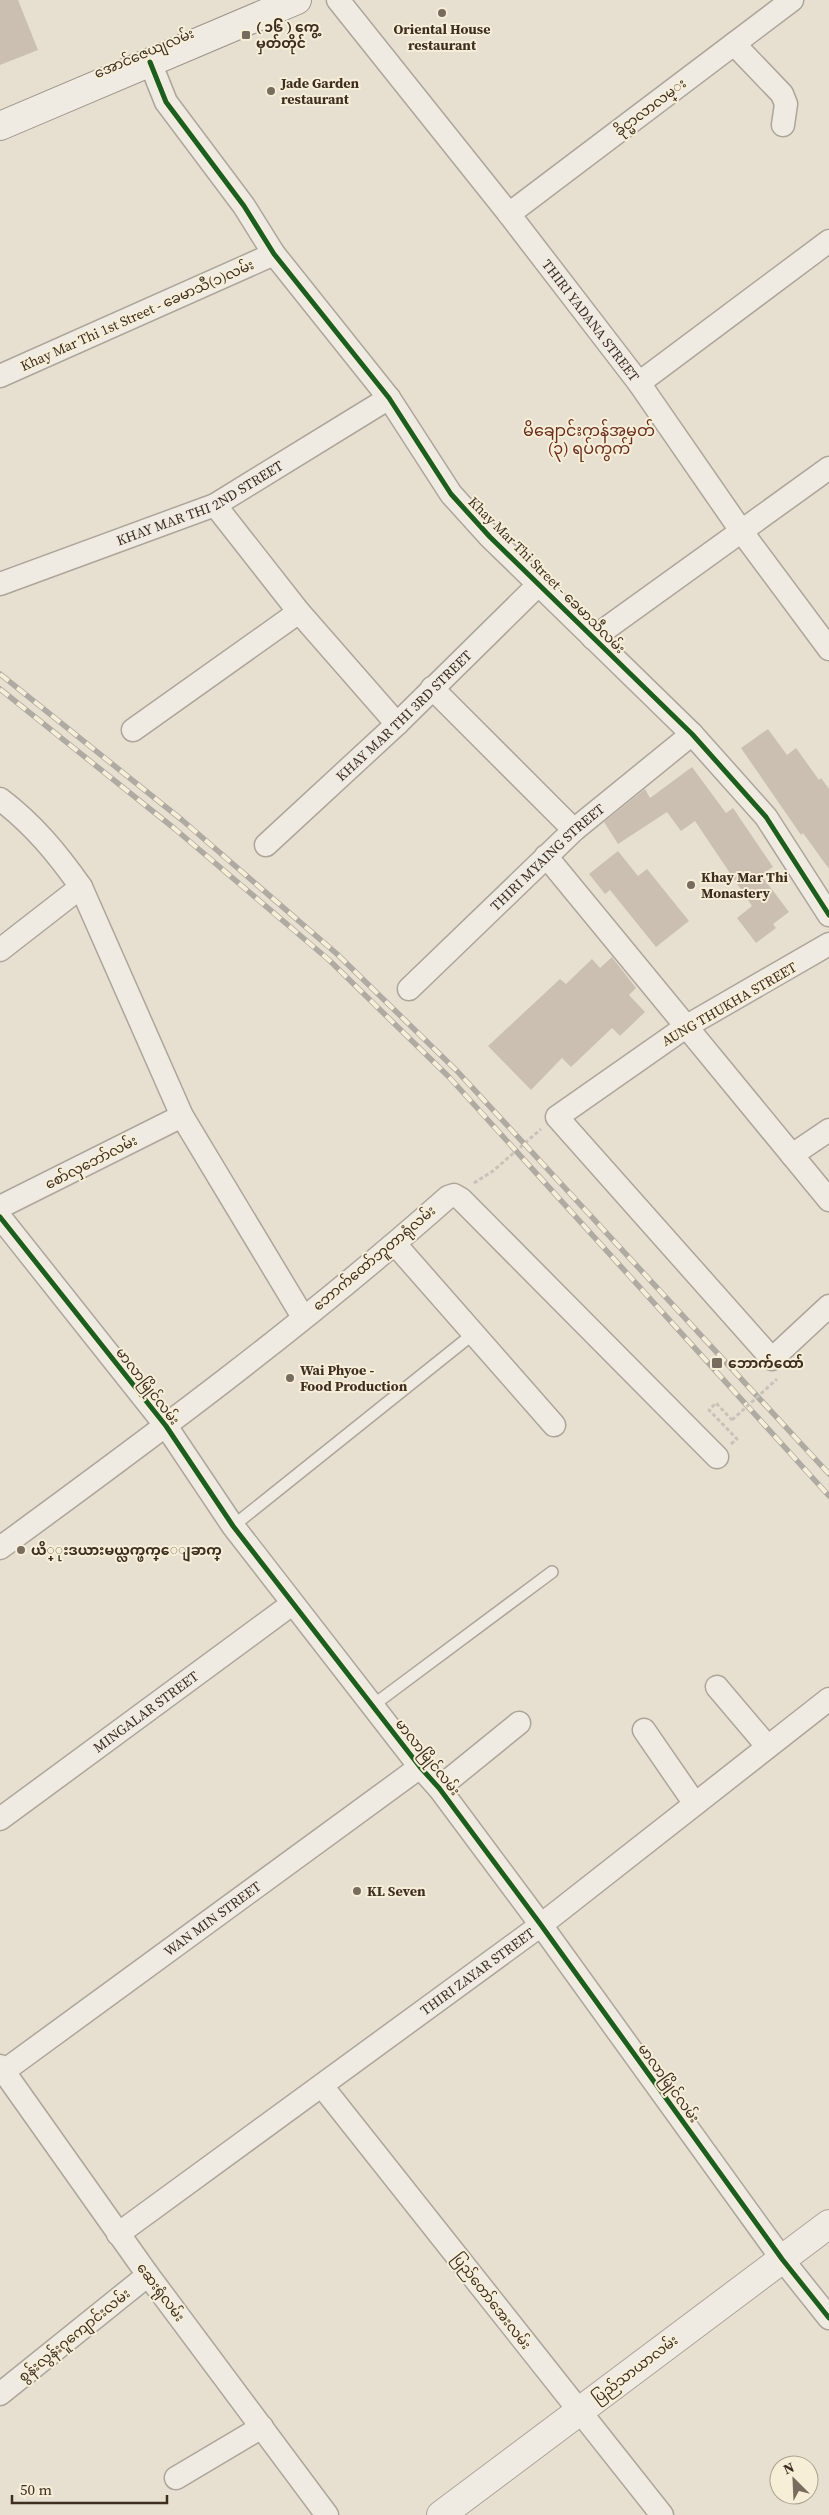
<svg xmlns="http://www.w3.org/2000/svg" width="829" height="2515" viewBox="0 0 829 2515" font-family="'Source Serif 4','Noto Sans Myanmar',serif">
<rect width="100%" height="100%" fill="#e7e0d1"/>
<path fill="#cbbfb2" d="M0 0H18L38 50 0 65Z
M768 729 787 755 796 748 819 780 821 778 829 789V869L803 833 801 835 741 748Z
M692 767 726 813 733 808 773 867 761 875 789 912 773 924 776 928 756 943 737 918 752 906 695 821 681 831 667 812 618 844 604 822 645 789 650 798Z
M618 851 638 876 647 869 689 921 656 947 610 890 605 894 589 874Z
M612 957 636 988 629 995 645 1012 620 1036 612 1028 571 1067 562 1058 531 1090 488 1046 560 979 566 984 592 959 600 968Z"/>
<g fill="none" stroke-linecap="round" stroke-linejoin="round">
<defs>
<path id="service" d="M233 1526 473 1334
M372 1706 552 1572"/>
<g id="minor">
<path id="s1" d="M338 0 509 214 639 383 742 532 829 649"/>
<path d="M734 44 782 94 786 104 783 125"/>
<path d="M150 62 166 102 244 206 274 254 389 398 451 494 490 537 692 734 766 817 829 915"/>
<path d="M509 214 792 0"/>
<path d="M0 376 274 254"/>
<path d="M639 383 829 241"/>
<path d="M215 505 299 612 397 724"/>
<path id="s2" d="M0 584 215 505 389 398"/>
<path d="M593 638 829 468"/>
<path d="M432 688 574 830"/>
<path d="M133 730 299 612"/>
<path d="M0 799C33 824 57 853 81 887L182 1116 303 1317"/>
<path id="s3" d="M266 845 397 724 539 584"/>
<path d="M546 856 829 1200"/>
<path d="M829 944 687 1026 557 1117 772 1359 829 1306"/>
<path d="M0 950 81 887"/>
<path id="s4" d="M409 989 574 830 692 734"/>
<path d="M792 1155 829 1130"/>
<path d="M0 1207 182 1116"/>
<path d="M0 1217 166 1426 233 1526 420 1767 439 1788 541 1925 782 2259 829 2318"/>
<path d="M395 1244 554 1425"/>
<path d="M0 1548C153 1436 306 1323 448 1197L454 1195 461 1199 717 1457"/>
<path d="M717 1687 767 1746"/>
<path d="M644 1730 695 1804"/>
<path d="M439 1788 519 1723"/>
<path id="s5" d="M0 1819 292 1604"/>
<path d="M0 2066 148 2275 327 2515"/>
<path id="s6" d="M4 2071 420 1767"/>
<path d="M322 2086 662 2515"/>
<path id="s7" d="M118 2234 541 1925 829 1699"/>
<path d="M0 2394 148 2275"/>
<path d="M176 2478 262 2427"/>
</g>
<path id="tertiary" d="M441 2515 829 2224"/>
<path id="secondary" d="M0 126 297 0"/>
</defs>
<use href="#service" stroke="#ada599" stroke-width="14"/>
<use href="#minor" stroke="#ada599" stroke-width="25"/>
<use href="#tertiary" stroke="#ada599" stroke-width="30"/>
<use href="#secondary" stroke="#9c958a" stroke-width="30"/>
<path stroke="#c8c2b9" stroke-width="3" stroke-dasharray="4 2.5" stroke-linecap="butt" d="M474 1183 493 1171 541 1129
M731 1444 737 1439 709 1410 716 1403 732 1420"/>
<use href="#service" stroke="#efebe3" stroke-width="11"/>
<use href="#minor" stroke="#efebe3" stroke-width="22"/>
<use href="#tertiary" stroke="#efebe3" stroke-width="28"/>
<use href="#secondary" stroke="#efebe3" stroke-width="28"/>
<defs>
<path id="rail" d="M0 674 182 820 337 954 457 1071 829 1474
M0 689 175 829 329 960 449 1077 829 1496"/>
</defs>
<use href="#rail" stroke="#afaaa2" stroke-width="5.5"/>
<use href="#rail" stroke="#f7eed8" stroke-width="4" stroke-dasharray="11" stroke-linecap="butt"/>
<path stroke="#c8c2b9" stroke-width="3" stroke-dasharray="4 2.5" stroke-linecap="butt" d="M732 1420 777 1379"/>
<defs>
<path id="cycleway" d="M150 62 166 102 244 206 274 254 389 398 451 494 490 537 692 734 766 817 829 915
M0 1217 166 1426 233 1526 420 1767 439 1788 541 1925 782 2259 829 2318"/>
</defs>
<use href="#cycleway" stroke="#f7eed8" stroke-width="8"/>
<use href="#cycleway" stroke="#1b5e20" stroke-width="5"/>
</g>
<g fill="#786c5e" stroke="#f7eed8" stroke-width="2">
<circle cx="442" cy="13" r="5"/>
<rect x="241" y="30" width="10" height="10" rx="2.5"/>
<circle cx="271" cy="91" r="5"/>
<circle cx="691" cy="885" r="5"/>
<rect x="711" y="1357" width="12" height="12" rx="2.5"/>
<circle cx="290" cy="1378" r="5"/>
<circle cx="21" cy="1550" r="5"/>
<circle cx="357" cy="1891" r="5"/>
</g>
<g text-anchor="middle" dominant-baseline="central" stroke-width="4" stroke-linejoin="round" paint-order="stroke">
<g font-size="14" font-weight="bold" fill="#3d2e20" stroke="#f7eed8" text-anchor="start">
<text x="256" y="27">( ၁၆ ) ကွေ့<tspan x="256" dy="16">မှတ်တိုင်</tspan></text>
<text x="442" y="29" text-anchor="middle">Oriental House<tspan x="442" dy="16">restaurant</tspan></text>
<text x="281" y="83">Jade Garden<tspan x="281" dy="16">restaurant</tspan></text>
<text x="701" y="877">Khay Mar Thi<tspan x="701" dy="16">Monastery</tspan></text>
<text x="728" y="1363">ဘောက်ထော်</text>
<text x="300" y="1370">Wai Phyoe -<tspan x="300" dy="16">Food Production</tspan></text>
<text x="31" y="1550">ယိ္ုးဒယားမယ္လက္ဖက္ေျခာက္</text>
<text x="367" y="1891">KL Seven</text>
</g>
<g font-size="14" fill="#3d2e20" stroke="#f7eed8">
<text transform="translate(144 53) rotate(-23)">အောင်ဇေယျလမ်း</text>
<text transform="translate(650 107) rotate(-37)">ခိုင္မာလာလမ္း</text>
<text transform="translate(137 315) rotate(-24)">Khay Mar Thi 1st Street - ခေမာသီ(၁)လမ်း</text>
<text stroke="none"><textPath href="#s1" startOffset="408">THIRI YADANA STREET</textPath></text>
<text stroke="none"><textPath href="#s2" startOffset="216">KHAY MAR THI 2ND STREET</textPath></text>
<text transform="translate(547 575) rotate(45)">Khay Mar Thi Street - ခေမာသီလမ်း</text>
<text stroke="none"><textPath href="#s3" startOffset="189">KHAY MAR THI 3RD STREET</textPath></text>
<text stroke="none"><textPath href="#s4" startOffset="191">THIRI MYAING STREET</textPath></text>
<text transform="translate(729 1004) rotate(-30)">AUNG THUKHA STREET</text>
<text transform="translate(91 1162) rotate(-27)">စော်လှဘော်လမ်း</text>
<text transform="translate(374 1258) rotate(-40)">ဘောက်ထော်ဘူတာရုံလမ်း</text>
<text transform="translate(148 1386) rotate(52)">မာလာမြိုင်လမ်း</text>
<text stroke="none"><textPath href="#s5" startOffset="181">MINGALAR STREET</textPath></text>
<text transform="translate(428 1757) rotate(51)">မာလာမြိုင်လမ်း</text>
<text stroke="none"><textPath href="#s6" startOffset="258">WAN MIN STREET</textPath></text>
<text stroke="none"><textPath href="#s7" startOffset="445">THIRI ZAYAR STREET</textPath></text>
<text transform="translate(669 2083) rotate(54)">မာလာမြိုင်လမ်း</text>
<text transform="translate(161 2292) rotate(53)">ဆေးရုံလမ်း</text>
<text transform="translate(492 2301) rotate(52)">ပြည်တော်အေးလမ်း</text>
<text transform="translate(74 2335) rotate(-39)">စွန်းလွန်းဂူကျောင်းလမ်း</text>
<text transform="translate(635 2369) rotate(-37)">ပြည်သာယာလမ်း</text>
</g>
<g font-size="16" fill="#6b2e1e" stroke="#f7eed8">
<text x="589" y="430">မိချောင်းကန်အမှတ်<tspan x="589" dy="18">(၃) ရပ်ကွက်</tspan></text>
</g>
</g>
<g transform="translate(794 2480) rotate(336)"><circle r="24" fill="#f7eed8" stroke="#ada18e"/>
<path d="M0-4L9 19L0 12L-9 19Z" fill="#786c5e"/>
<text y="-8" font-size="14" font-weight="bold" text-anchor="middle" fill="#3d2e20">N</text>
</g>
<path d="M12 2495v8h155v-8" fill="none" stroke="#3d2e20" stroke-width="2.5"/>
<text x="20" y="2495" font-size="15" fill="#3d2e20" stroke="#f7eed8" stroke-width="4" paint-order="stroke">50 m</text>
</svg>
